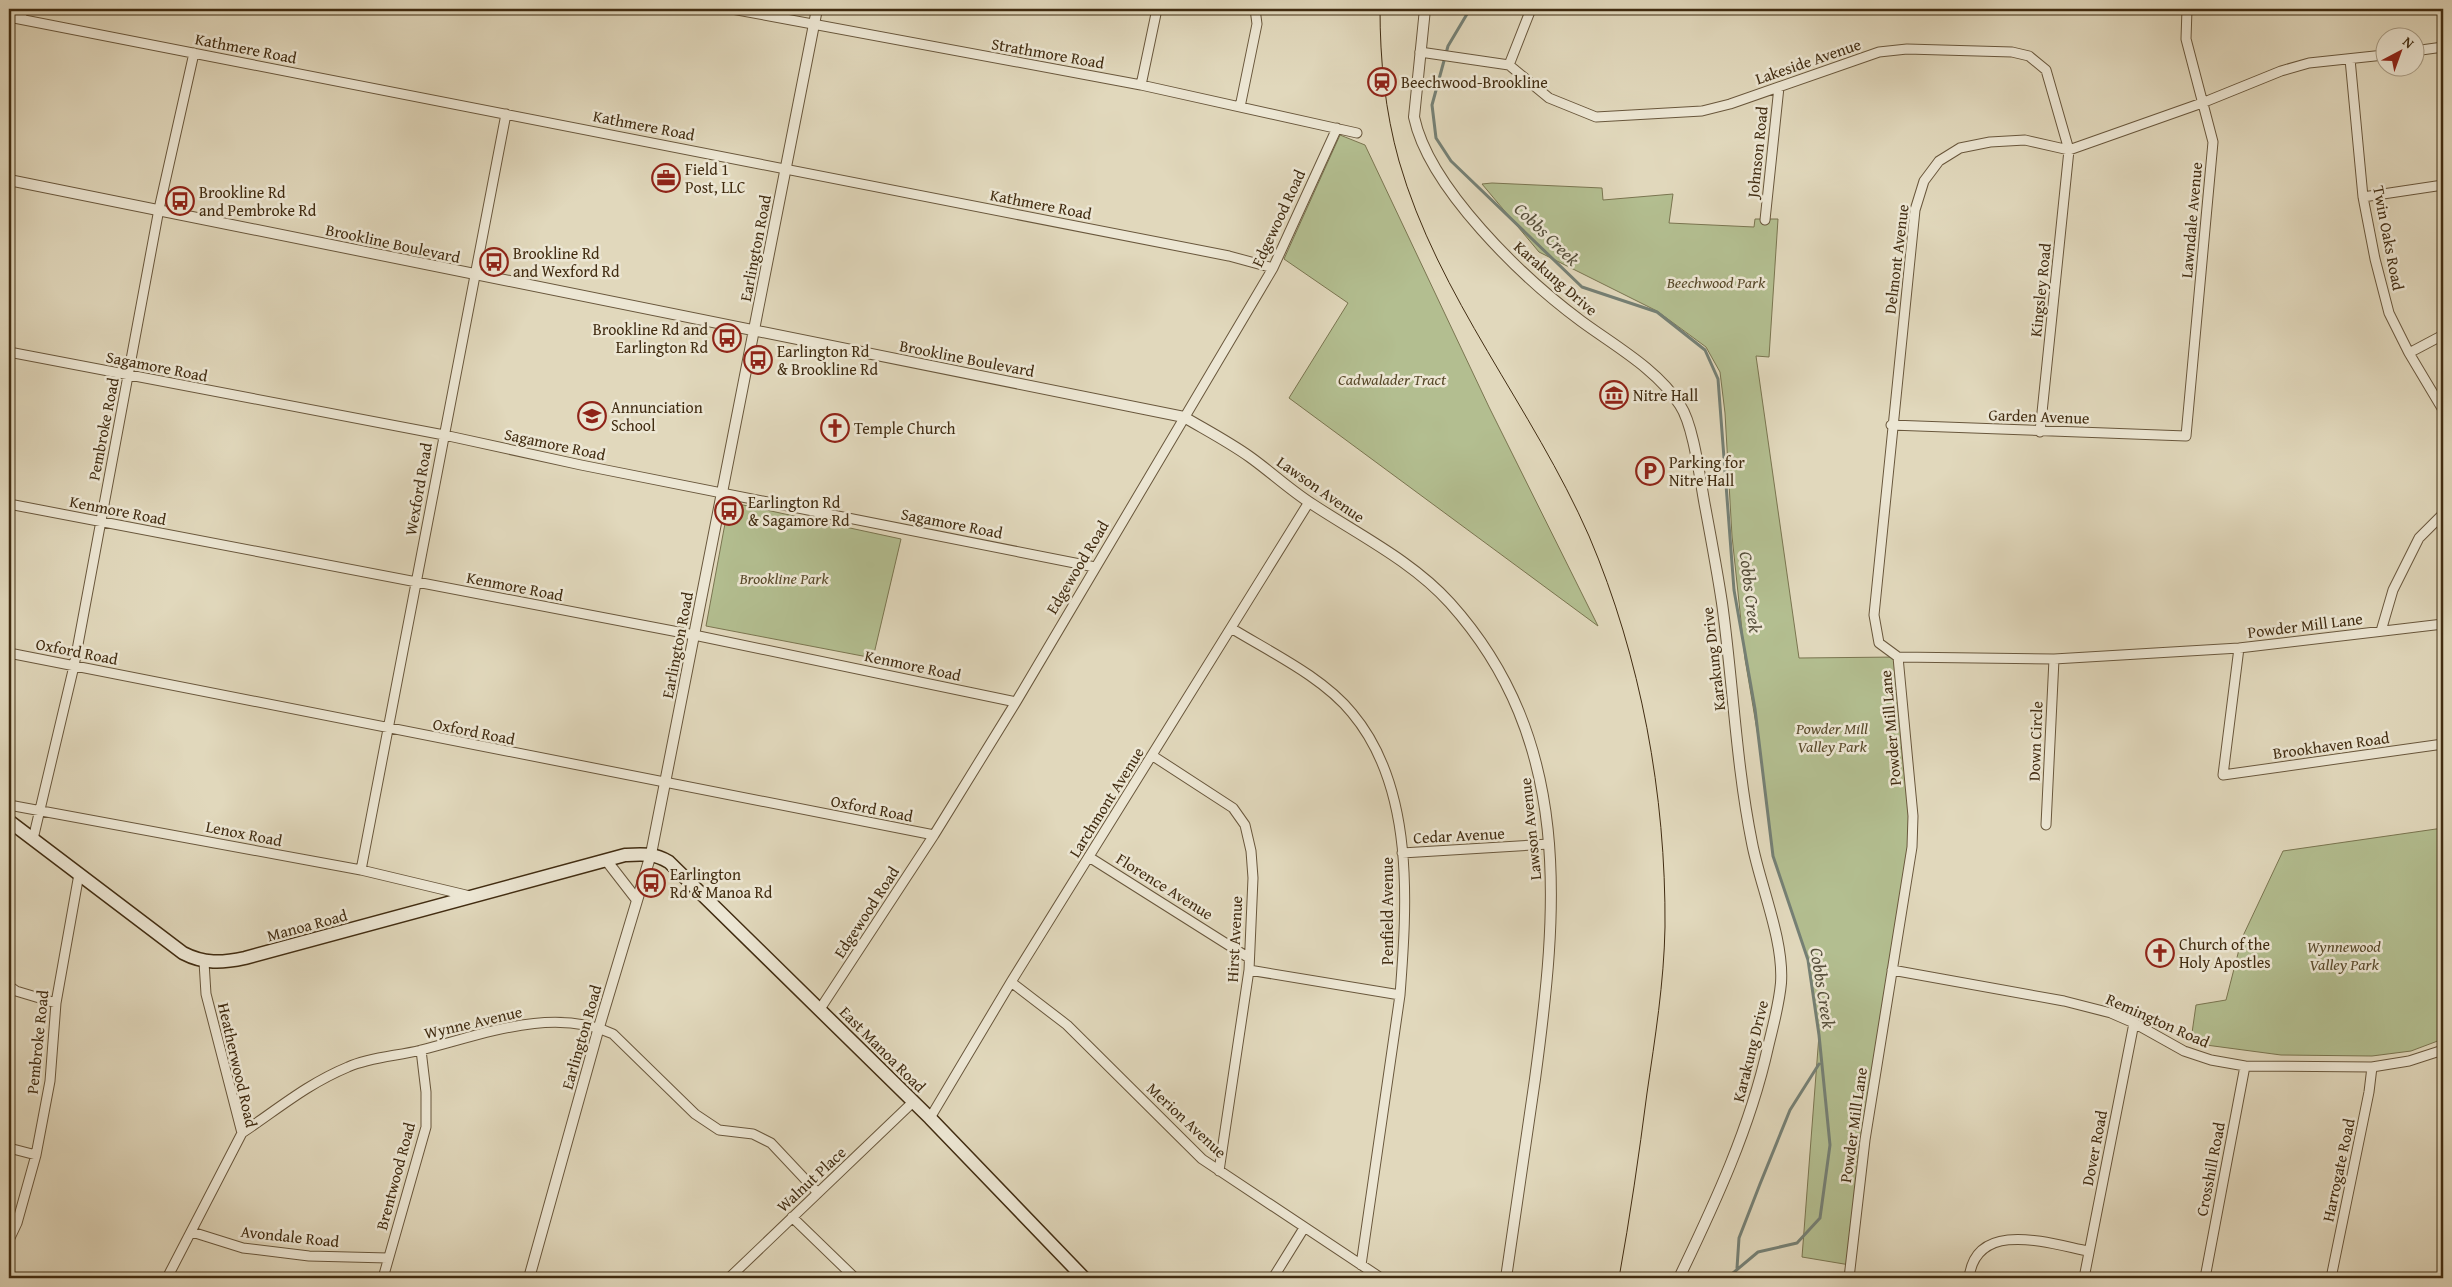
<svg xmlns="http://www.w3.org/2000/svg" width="2452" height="1287" viewBox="0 0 2452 1287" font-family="'Gentium Book Plus',serif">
<rect width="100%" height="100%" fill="#e1d8bc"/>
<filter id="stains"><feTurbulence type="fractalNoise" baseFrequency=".004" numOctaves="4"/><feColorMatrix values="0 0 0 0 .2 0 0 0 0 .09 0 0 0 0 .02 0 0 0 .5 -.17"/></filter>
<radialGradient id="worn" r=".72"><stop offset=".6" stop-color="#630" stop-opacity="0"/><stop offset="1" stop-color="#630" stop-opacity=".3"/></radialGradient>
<path fill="#b3be90" stroke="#7a7550" d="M1340 135 1365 145 1489 407 1598 626 1289 398 1348 303 1284 259Z
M1492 183 1602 188 1603 200 1673 194 1669 223 1754 227 1755 219H1778L1769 357 1756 356 1799 658 1898 657 1913 816 1850 1265 1802 1257 1819 1035 1808 960 1773 856 1759 742 1745 659 1732 536 1725 413 1720 372 1706 347 1657 311 1539 252 1482 184Z
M729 502 901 539 873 658 706 626Z
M2443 828V1039L2411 1051 2372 1056 2281 1055 2206 1045 2191 1040 2196 1005 2226 1000 2242 938 2283 851Z"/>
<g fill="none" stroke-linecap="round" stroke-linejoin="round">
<path stroke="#758075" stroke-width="3" d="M1470 9 1448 46 1432 105 1436 138 1451 161 1582 287 1657 312 1705 350 1718 379 1734 590 1755 709 1773 856 1808 960 1819 1035 1830 1145 1820 1218 1797 1243 1758 1252 1727 1278
M1737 1268 1739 1238 1760 1184 1790 1110 1819 1064"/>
<defs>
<path id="minor" d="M732 9 1141 85 1357 133
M9 17 1229 256 1273 268
M21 19 23 9
M2414 51 2443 47
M1420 52 1509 65
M2350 59 2363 197 2375 259 2389 313 2409 353 2443 410
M1509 65 1549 98 1596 117 1702 111 1730 104 1879 52 1907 49 2012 52 2029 56 2046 70 2069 150 2040 432
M1509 65 1531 9
M1141 85 1157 9
M1240 107 1257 24 1255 9
M2363 197 2443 185
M1765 220 1779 87
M9 352 444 435 581 465 1095 567
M2409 353 2443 335
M1891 425 2186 436 2213 142 2186 39 2187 9
M9 504 694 635 1016 702
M1231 628C1270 652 1323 677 1352 713 1415 788 1407 904 1400 995L1361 1265
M2381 631 2393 590 2419 538 2443 514
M2239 648 2223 775 2443 744
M9 653 934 835
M1898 657 1879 643 1874 615 1915 210 1924 181 1939 161 1960 148 1990 142 2025 140 2069 150 2202 103 2281 71 2309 63 2384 55
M1898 657 2054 659 2239 648 2443 624
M1153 756 1233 808 1245 825 1251 851 1253 878 1249 970 1219 1171
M9 805 361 870 470 896
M2046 825 2054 659
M33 839 74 666 159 209 194 53
M1402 853 1549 844
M1089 857 1249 958
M361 870 506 114
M1249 970 1400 995
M1892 970 2064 1001 2111 1013 2134 1023 2184 1051 2211 1060 2245 1066 2372 1067 2409 1061 2443 1050
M1011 982 1067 1025 1202 1159 1381 1278
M9 986 16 991 56 1003
M820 1009 934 835 1016 702 1273 268 1337 128
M930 1118 1011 982 1309 502
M242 1133C278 1109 307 1084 348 1067 370 1057 398 1056 421 1050 482 1035 552 1006 613 1034L695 1114 719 1130 753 1134 771 1143 818 1193
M9 1148 36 1155
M792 1217 855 1278
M192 1232 243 1248 309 1256 388 1258
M9 1240 17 1223 36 1155 50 1081 56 1003 79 874
M167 1278 242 1133 206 994 204 962
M383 1278 426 1127V1092L421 1050
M729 1278 913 1102
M1273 1278 1304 1228
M1849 1278 1865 1140 1912 847 1913 816 1898 657
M1969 1278C1976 1218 2051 1244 2088 1251
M2084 1278 2134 1023
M2205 1278 2245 1066
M2331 1278 2369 1092 2372 1067"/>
<path id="tertiary" d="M1425 9 1414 117C1429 188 1523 278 1581 321 1615 346 1657 369 1680 405 1694 426 1700 480 1705 506 1711 538 1717 570 1722 603 1733 682 1736 764 1752 843 1760 885 1784 940 1781 983 1779 1005 1773 1026 1768 1047 1750 1128 1715 1203 1679 1278
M9 180 1184 417C1206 430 1229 442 1250 457 1271 472 1290 490 1312 504 1359 535 1412 561 1450 603 1574 741 1558 909 1535 1079 1525 1145 1516 1212 1506 1278
M606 860 637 900
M529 1278 599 1027 651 854 817 9"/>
<path id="secondary" d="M9 821 183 953C204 964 222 963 245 958L625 855C642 854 654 853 669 862L930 1118 1084 1278"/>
</defs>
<use href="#minor" stroke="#69573c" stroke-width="11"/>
<use href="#tertiary" stroke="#69573c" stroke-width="12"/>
<use href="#secondary" stroke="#412c11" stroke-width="15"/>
<use href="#minor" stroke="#ece6d3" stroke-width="9"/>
<use href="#tertiary" stroke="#ece6d3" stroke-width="10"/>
<use href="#secondary" stroke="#ece6d3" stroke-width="12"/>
<path stroke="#412c11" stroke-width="1" d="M1380 9C1380 60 1385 111 1399 161 1438 297 1533 408 1589 536 1641 658 1666 795 1665 927 1664 983 1655 1038 1647 1093 1639 1155 1630 1217 1619 1278"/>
</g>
<defs>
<symbol id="station-ring" viewBox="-11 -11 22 22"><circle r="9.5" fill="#ece6d3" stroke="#8f2418" stroke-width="1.5"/><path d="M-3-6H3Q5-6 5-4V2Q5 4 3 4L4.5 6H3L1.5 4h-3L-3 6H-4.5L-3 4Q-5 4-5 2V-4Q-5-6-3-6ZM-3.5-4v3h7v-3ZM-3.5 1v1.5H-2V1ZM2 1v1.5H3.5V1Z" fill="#8f2418"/></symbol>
<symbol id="office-ring" viewBox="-11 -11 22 22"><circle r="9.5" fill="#ece6d3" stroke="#8f2418" stroke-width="1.5"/><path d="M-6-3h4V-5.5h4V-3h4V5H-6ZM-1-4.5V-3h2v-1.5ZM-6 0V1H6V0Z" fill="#8f2418"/></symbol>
<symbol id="bus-ring" viewBox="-11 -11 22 22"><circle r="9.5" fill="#ece6d3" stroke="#8f2418" stroke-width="1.5"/><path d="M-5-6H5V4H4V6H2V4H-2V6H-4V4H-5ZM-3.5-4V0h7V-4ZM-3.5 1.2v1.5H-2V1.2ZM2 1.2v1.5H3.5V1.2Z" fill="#8f2418"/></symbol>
<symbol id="museum-ring" viewBox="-11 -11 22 22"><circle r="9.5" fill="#ece6d3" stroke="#8f2418" stroke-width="1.5"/><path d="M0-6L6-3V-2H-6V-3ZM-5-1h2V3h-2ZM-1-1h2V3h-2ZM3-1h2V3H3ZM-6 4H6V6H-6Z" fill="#8f2418"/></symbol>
<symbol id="school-ring" viewBox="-11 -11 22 22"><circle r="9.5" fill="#ece6d3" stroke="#8f2418" stroke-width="1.5"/><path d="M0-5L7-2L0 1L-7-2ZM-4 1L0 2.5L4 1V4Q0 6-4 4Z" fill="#8f2418"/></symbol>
<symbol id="church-ring" viewBox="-11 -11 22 22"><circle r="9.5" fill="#ece6d3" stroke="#8f2418" stroke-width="1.5"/><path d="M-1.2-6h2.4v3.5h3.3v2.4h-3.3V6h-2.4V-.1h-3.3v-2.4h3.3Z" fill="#8f2418"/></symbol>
<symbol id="parking-ring" viewBox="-11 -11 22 22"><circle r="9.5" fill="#ece6d3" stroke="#8f2418" stroke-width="1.5"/><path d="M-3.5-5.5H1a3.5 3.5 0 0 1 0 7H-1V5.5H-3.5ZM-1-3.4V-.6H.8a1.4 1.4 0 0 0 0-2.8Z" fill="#8f2418"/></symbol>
</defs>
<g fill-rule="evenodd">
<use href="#station-ring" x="1366" y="66" width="32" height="32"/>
<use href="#office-ring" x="650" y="162" width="32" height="32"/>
<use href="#bus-ring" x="164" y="185" width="32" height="32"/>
<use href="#bus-ring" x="478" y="246" width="32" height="32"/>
<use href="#bus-ring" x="711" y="322" width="32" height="32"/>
<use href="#bus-ring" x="742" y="344" width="32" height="32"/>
<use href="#museum-ring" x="1598" y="379" width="32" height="32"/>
<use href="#school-ring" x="576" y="400" width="32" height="32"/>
<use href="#church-ring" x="819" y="412" width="32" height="32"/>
<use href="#parking-ring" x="1634" y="455" width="32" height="32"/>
<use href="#bus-ring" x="713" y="495" width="32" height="32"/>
<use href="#bus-ring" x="635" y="867" width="32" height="32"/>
<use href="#church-ring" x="2144" y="937" width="32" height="32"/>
</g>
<g text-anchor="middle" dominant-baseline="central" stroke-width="5" stroke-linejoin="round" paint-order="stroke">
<g font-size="16" fill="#412c11" stroke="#ece6d3">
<text transform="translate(246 48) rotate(11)">Kathmere Road</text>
<text transform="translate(1048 53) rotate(10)">Strathmore Road</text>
<text transform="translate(1808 61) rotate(-19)">Lakeside Avenue</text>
<text transform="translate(644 125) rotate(11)">Kathmere Road</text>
<text transform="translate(1757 152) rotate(-84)">Johnson Road</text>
<text transform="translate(1041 204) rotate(11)">Kathmere Road</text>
<text transform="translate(1278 218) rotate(-65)">Edgewood Road</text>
<text transform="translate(2191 220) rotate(-85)">Lawndale Avenue</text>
<text transform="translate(2389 238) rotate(79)">Twin Oaks Road</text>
<text transform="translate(393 243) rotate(12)">Brookline Boulevard</text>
<text transform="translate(755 248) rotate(-79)">Earlington Road</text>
<text transform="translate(1896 259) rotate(-83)">Delmont Avenue</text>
<text transform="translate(1556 278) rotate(41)">Karakung Drive</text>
<text transform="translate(2040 290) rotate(-84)">Kingsley Road</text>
<text transform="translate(967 358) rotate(11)">Brookline Boulevard</text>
<text transform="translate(157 366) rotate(11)">Sagamore Road</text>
<text transform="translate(2039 416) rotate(2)">Garden Avenue</text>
<text transform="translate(103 429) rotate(-79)">Pembroke Road</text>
<text transform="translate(555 444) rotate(12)">Sagamore Road</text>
<text transform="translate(418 489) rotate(-80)">Wexford Road</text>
<text transform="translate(1321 489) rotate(35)">Lawson Avenue</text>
<text transform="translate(118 510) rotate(11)">Kenmore Road</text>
<text transform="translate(952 523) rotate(11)">Sagamore Road</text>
<text transform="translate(1077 567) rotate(-59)">Edgewood Road</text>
<text transform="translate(515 586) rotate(11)">Kenmore Road</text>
<text transform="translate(2305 625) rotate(-7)">Powder Mill Lane</text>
<text transform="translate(677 645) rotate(-79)">Earlington Road</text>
<text transform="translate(77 651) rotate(11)">Oxford Road</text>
<text transform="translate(1713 659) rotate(-97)">Karakung Drive</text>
<text transform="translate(913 665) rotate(12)">Kenmore Road</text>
<text transform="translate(1890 728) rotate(-95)">Powder Mill Lane</text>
<text transform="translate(474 731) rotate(11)">Oxford Road</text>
<text transform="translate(2035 741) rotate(-88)">Down Circle</text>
<text transform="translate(2331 745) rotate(-8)">Brookhaven Road</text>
<text transform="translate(1106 802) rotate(-58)">Larchmont Avenue</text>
<text transform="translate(872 808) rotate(11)">Oxford Road</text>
<text transform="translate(1530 829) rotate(-96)">Lawson Avenue</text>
<text transform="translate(244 833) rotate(11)">Lenox Road</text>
<text transform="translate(1459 835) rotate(-3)">Cedar Avenue</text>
<text transform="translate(1165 886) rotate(32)">Florence Avenue</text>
<text transform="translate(1387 911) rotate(-90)">Penfield Avenue</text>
<text transform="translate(866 912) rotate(-57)">Edgewood Road</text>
<text transform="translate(307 925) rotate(-15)">Manoa Road</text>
<text transform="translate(1234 939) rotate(-87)">Hirst Avenue</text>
<text transform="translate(2158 1020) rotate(24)">Remington Road</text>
<text transform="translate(473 1022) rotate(-13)">Wynne Avenue</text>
<text transform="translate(581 1037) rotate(-74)">Earlington Road</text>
<text transform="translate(37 1042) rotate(-84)">Pembroke Road</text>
<text transform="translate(883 1049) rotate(45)">East Manoa Road</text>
<text transform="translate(1750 1051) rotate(-76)">Karakung Drive</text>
<text transform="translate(238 1065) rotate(77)">Heatherwood Road</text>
<text transform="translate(1187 1120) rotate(43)">Merion Avenue</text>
<text transform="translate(1853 1125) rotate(-82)">Powder Mill Lane</text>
<text transform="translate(2094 1148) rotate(-79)">Dover Road</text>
<text transform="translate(2210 1169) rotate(-79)">Crosshill Road</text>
<text transform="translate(2338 1170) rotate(-78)">Harrogate Road</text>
<text transform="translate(395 1176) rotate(-75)">Brentwood Road</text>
<text transform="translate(811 1179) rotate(-43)">Walnut Place</text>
<text transform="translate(290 1236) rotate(6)">Avondale Road</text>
</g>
<g font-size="16" fill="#412c11" stroke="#ece6d3" text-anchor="start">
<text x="1401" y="82">Beechwood-Brookline</text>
<text x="685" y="169">Field 1<tspan x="685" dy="18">Post, LLC</tspan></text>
<text x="199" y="192">Brookline Rd<tspan x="199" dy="18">and Pembroke Rd</tspan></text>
<text x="513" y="253">Brookline Rd<tspan x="513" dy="18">and Wexford Rd</tspan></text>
<text x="708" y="329" text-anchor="end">Brookline Rd and<tspan x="708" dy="18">Earlington Rd</tspan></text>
<text x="777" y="351">Earlington Rd<tspan x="777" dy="18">&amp; Brookline Rd</tspan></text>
<text x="1633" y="395">Nitre Hall</text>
<text x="611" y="407">Annunciation<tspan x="611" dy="18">School</tspan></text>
<text x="854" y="428">Temple Church</text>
<text x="1669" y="462">Parking for<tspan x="1669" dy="18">Nitre Hall</tspan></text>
<text x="748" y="502">Earlington Rd<tspan x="748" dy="18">&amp; Sagamore Rd</tspan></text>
<text x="670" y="874">Earlington<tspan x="670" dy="18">Rd &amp; Manoa Rd</tspan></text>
<text x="2179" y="944">Church of the<tspan x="2179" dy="18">Holy Apostles</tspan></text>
</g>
<g font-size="16" font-style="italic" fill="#58492a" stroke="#ece6d3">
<text x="1716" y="282">Beechwood Park</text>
<text x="1392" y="379">Cadwalader Tract</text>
<text x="784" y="578">Brookline Park</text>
<text x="1832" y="728">Powder Mill<tspan x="1832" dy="18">Valley Park</tspan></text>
<text x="2344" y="946">Wynnewood<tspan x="2344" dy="18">Valley Park</tspan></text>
</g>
<g font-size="18" font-style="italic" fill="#564f3b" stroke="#ece6d3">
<text transform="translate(1547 234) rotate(44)">Cobbs Creek</text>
<text transform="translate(1751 592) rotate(83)">Cobbs Creek</text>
<text transform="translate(1823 988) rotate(81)">Cobbs Creek</text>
</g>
</g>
<rect width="2452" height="1287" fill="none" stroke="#e1d8bc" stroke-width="30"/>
<rect x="10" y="10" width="2432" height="1267" fill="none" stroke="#412c11" stroke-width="2.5"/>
<rect x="15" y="15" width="2422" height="1257" fill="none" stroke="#412c11"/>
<g transform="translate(2400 52) rotate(41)"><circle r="24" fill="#ece6d3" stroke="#a89c85"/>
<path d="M0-4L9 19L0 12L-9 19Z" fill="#8f2418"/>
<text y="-8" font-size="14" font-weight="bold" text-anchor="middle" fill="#412c11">N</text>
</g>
<rect width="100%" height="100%" filter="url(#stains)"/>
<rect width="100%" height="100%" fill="url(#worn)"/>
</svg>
